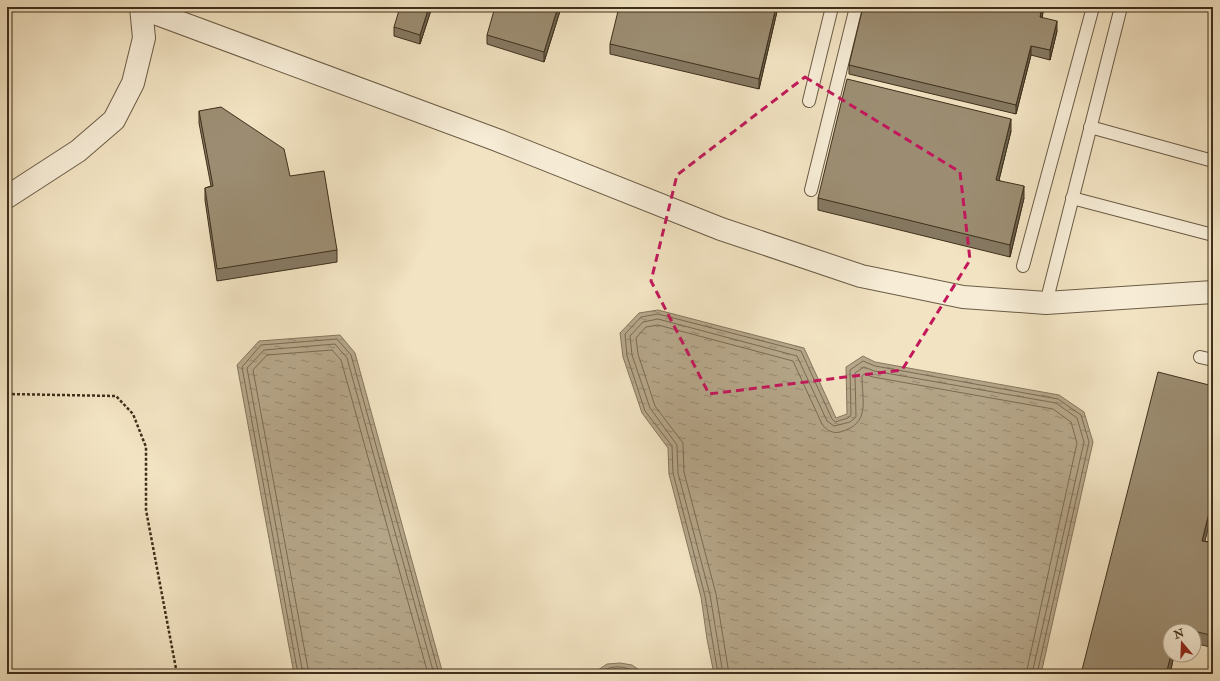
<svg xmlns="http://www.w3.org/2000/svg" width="1220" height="681" viewBox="0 0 1220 681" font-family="'IM FELL Double Pica',serif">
<defs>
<pattern id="water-ripples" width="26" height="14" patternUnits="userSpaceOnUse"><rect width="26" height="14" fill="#b5a689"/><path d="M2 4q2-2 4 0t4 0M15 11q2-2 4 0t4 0" fill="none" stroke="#95886f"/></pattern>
</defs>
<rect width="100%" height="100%" fill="#f2e3c2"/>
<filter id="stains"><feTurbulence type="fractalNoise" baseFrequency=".005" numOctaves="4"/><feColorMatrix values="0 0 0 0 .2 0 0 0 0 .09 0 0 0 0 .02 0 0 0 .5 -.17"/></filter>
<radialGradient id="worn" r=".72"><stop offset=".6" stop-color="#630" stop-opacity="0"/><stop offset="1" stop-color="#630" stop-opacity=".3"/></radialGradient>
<path fill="url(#water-ripples)" stroke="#85765d" d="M658 310 804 348 836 418 847 414 846 367 863 356 875 362 1059 395 1084 412 1093 442 1041 674H714L707 639 701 597 669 474 668 448 642 413 623 357 620 333 639 313Z
M340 335 355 353 443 674H294L237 365 259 341Z
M620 663 632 665 645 674H592L607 664Z"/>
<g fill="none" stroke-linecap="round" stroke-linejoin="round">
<path stroke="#7a6a52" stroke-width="1" d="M298 674 242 367 261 345 337 339 351 355 439 674
M303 674 247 368 264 350 335 344 347 358 434 674
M309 674 253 370 267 355 332 350 341 360 428 674
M597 674C611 664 625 665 639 674
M718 674 705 596 673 473 672 446 645 411 627 356 625 334 641 317 658 314 801 351 832 419 835 422 848 418 851 415 850 370 863 361 875 366 1058 399 1081 415 1089 442 1037 674
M723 674 710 595 678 473 677 445 650 408 632 355 630 336 643 322 658 319 797 356 827 421 834 426 850 422 856 417 855 373 864 367 874 371 1056 403 1077 418 1084 442 1032 674
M729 674 716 594 684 472 683 443 655 406 638 354 636 338 646 327 658 325 793 361 822 424C826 430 833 434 840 432 871 424 862 401 862 376L864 374 873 377 1053 409 1071 422 1077 443 1026 674"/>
<defs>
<path id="service" d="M809 101 832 7
M1090 127 1213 161
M811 190 856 7
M1072 198 1213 235
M1023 266 1093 7
M1046 303 1121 7
M1200 357 1213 360"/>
<path id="minor" d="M141 8 497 140 721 229 861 276 963 297 1046 303 1213 292
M7 197 78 151 114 120 133 83 144 38 141 7"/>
</defs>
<use href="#service" stroke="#6b5c45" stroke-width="14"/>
<use href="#minor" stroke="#6b5c45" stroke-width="24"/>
<path stroke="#3e2f1b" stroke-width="2.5" stroke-dasharray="3 2" stroke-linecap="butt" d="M7 394 116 396 133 414 146 447V510L177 674"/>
<use href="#service" stroke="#f7edd7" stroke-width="12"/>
<use href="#minor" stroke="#f7edd7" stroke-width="22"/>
</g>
<path fill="#867962" stroke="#3e2f1b" d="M432 7 420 44 394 36V27Z
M560 7V11L544 62 487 44V35Z
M778 7 759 89 610 54V44Z
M1044 7 1042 18 1057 31 1050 60 1031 55 1016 114 849 74V65Z
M199 111 290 176 337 250V262L217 281 205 200V188L211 186 199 123Z
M1011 131 999 180 1024 198 1010 257 818 210V198Z
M1205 541 1213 543 1210 647 1194 643V631H1170V655H1174L1170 674H1081Z"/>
<path fill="#6d6350" stroke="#3e2f1b" d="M429 7H432L420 44V35Z
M558 7H560V11L544 62V52Z
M776 7H778L759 89V79Z
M1042 7H1044L1040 27V17Z
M1057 21V31L1050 60V50Z
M1031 46V55L1016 114V105Z
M1011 119V131L996 192V180Z
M1024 186V198L1010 257V245Z
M1213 497V509L1202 553V541Z
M1213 623V635L1210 647V635Z
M1171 655H1174L1170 674H1166Z"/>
<path fill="#9c8d72" stroke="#3e2f1b" d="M400 7H429L420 35 394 27Z
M495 7H558L544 52 487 35Z
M619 7H776L759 79 610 44Z
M863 7H1042L1040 17 1057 21 1050 50 1031 46 1016 105 849 65Z
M847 79 1011 119 996 180 1024 186 1010 245 818 198Z
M221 107 284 149 290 176 324 171 337 250 217 269 205 188 213 186 199 111Z
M1158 372 1213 386V497L1202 541 1213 543V623L1210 635 1178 627 1177 631H1170V655H1171L1166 674H1081Z"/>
<path fill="none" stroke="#c2185b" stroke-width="3" stroke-dasharray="8 5" stroke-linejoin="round" d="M805 77 960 172 970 260 902 370 709 394 651 281 677 175Z"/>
<rect width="1220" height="681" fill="none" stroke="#f2e3c2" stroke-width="24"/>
<rect x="8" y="8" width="1204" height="665" fill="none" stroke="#3e2f1b" stroke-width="2"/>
<rect x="12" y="12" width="1196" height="657" fill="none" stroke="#3e2f1b"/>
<g transform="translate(1182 643) rotate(341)"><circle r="19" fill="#f7edd7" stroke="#ada18c"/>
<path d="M0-3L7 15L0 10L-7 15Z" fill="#8f2418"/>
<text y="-6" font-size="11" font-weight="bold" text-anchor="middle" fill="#3e2f1b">N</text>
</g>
<rect width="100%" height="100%" filter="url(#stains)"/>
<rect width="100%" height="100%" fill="url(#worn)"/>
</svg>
